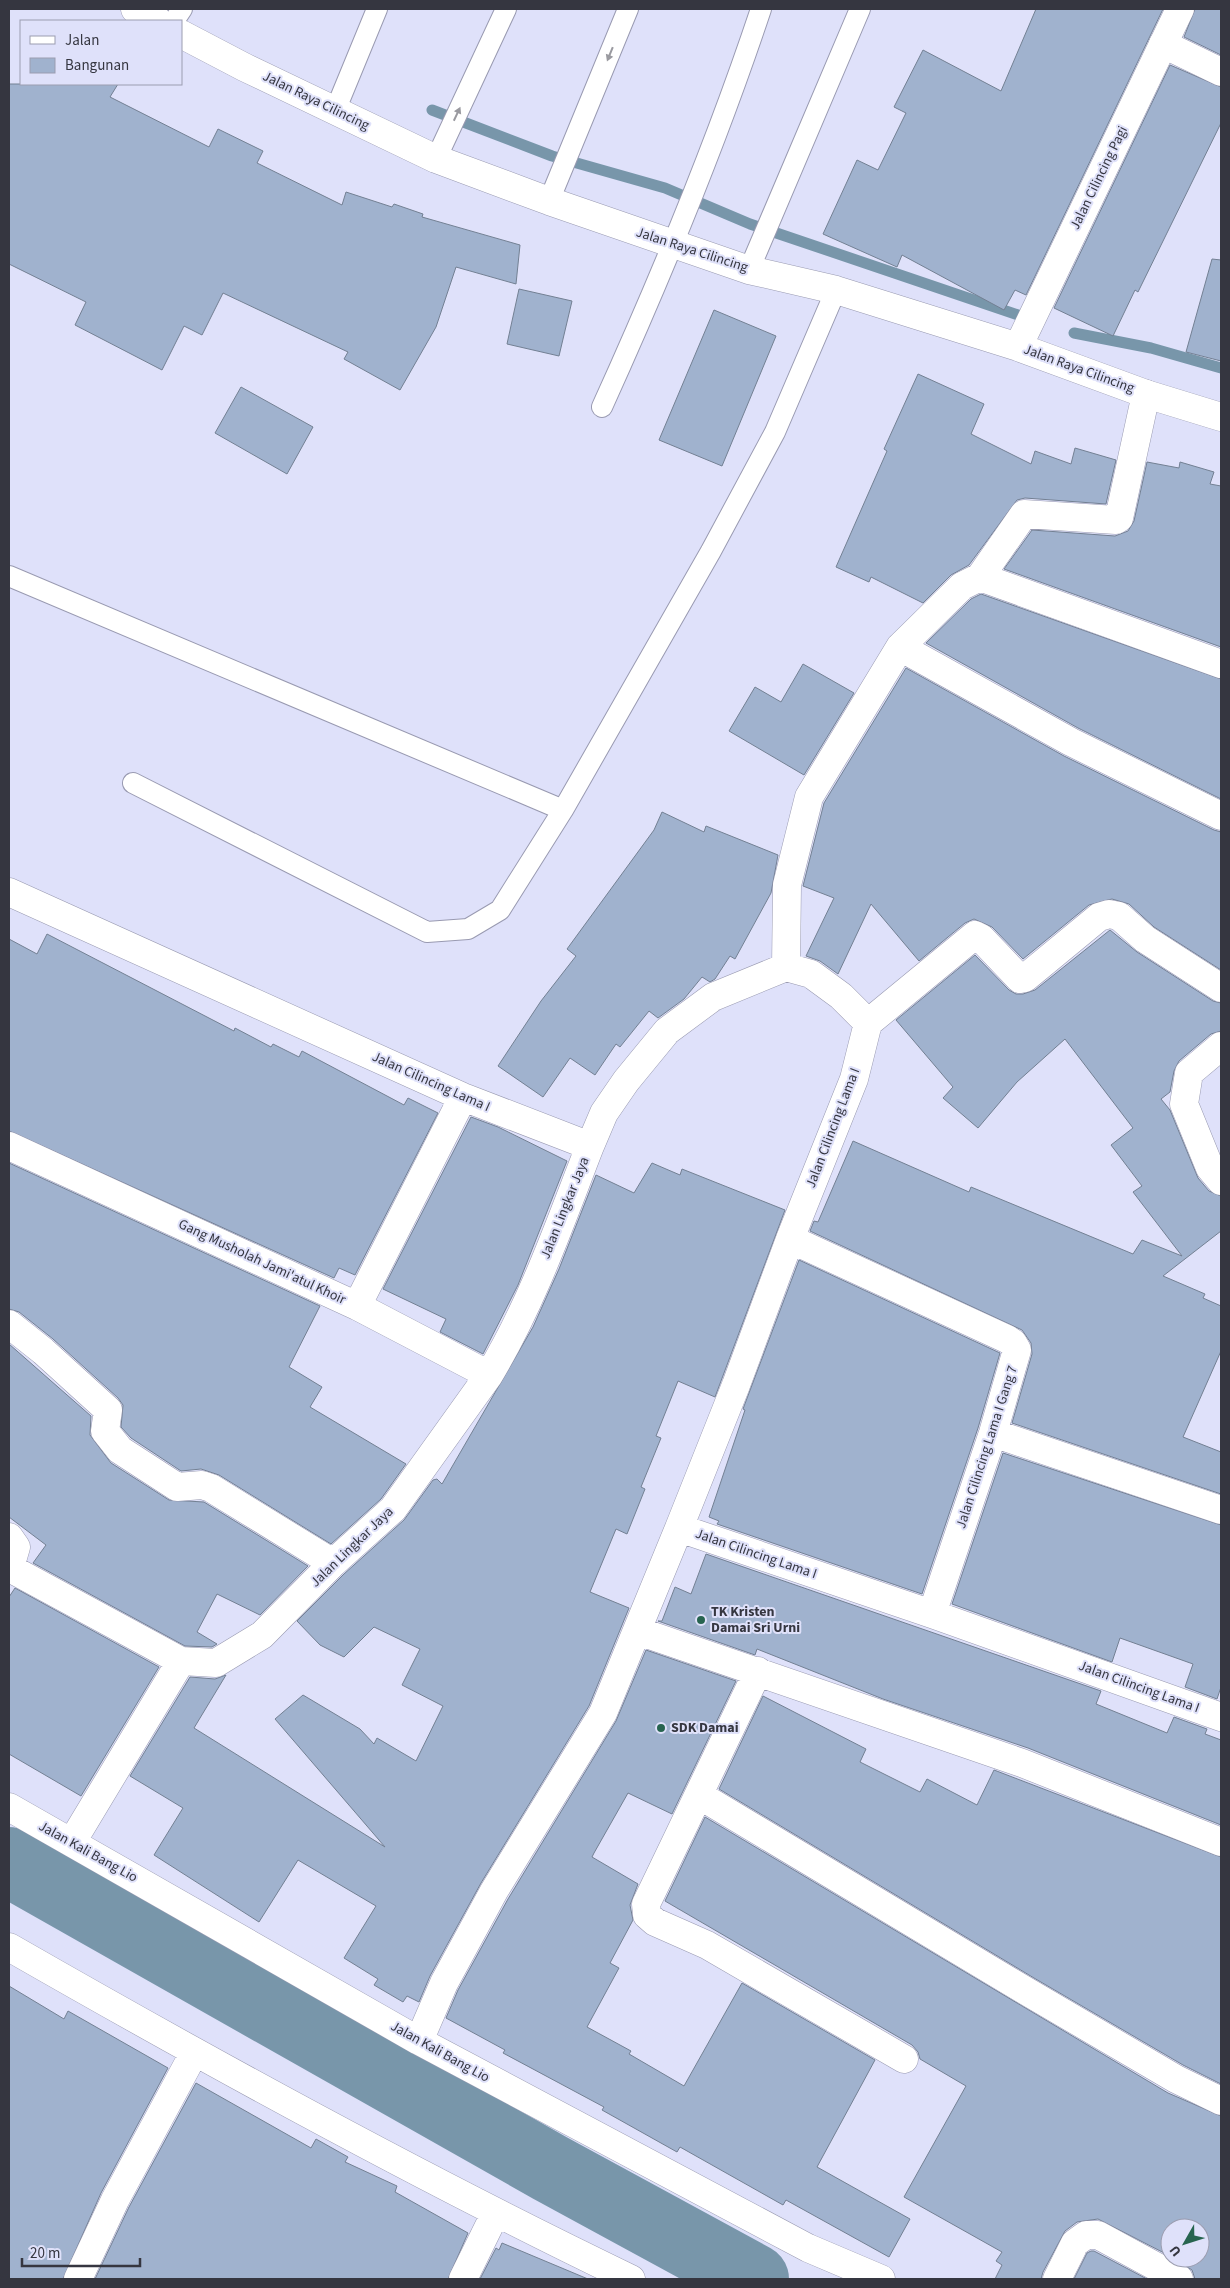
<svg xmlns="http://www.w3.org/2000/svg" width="1230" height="2288" viewBox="0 0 1230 2288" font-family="'Source Sans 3',sans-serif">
<rect width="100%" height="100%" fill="#dfe1fa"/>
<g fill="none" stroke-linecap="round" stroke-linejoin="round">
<path stroke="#7896aa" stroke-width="11" d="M432 110 552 156 665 188 750 224 1024 317
M1074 333 1151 348 1221 368"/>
<path stroke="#7896aa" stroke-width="70" d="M9 1862 550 2168 754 2279"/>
</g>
<path fill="#a0b2ce" stroke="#738093" d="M1036 9H1163L1026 295 1015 290 1004 310 902 255 897 267 823 234 857 160 878 170 906 113 894 107 923 50 1001 91Z
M1195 9H1221V55L1184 37Z
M1170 65 1221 87V123L1138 292 1135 290 1113 336 1054 308Z
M9 84H118L110 97 209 147 218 129 263 151 257 163 342 205 346 192 392 207 394 204 423 214 422 217 520 245 516 284 456 267 436 327 400 390 344 359 348 352 223 293 202 335 184 326 162 370 75 325 86 302 9 264Z
M1212 259 1221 260V361L1186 352Z
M519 289 572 301 559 356 507 344Z
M714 310 776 336 722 466 659 440Z
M918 374 984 404 971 434 1031 464 1035 451 1071 464 1075 448 1116 460 1106 504 1025 498 1017 500 969 565 951 575 923 603 871 577 869 582 836 567 887 451 884 449Z
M241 387 313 427 287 474 215 433Z
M1147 462 1179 468 1180 462 1214 472 1210 484 1221 486V647L1004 569 1032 530 1115 536 1128 531 1134 521Z
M981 594 1221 679V799L1078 728 926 643 971 599Z
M803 664 854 693 804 775 729 731 755 687 781 702Z
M906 668 1064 756 1214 830 1221 832V970L1154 927 1129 904 1112 899 1089 905 1023 959 992 927 974 919 965 923 919 961 871 904 838 974 820 961 806 956 834 898 803 886 824 803Z
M662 812 704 832 706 826 778 855 771 893 735 959 730 956 715 979 710 982 702 977 684 999 658 1018 649 1011 620 1047 616 1044 595 1075 570 1058 543 1097 498 1066 541 1001 576 956 567 949 654 830Z
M1110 930 1137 952 1213 1001 1221 1003V1031L1211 1034 1179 1061 1174 1071 1170 1092 1161 1099 1170 1110 1198 1178 1209 1191 1221 1196V1231L1163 1276 1205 1294 1203 1298 1221 1306V1351L1183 1437 1221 1452V1494L1012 1423 1032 1354 1031 1343 1022 1330 810 1231 814 1221 818 1222 853 1141 969 1192 971 1187 1133 1254 1142 1240 1182 1256 1133 1192 1142 1186 1111 1145 1133 1128 1065 1039 1017 1082 978 1128 943 1098 953 1087 896 1020 975 955 1009 990 1016 994H1023L1035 990Z
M47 934 234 1031 235 1028 271 1047 273 1044 299 1057 302 1051 404 1105 408 1098 438 1113 355 1275 339 1268 334 1278 9 1131V939L37 954Z
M471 1117 498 1127 567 1161 518 1285 483 1354 440 1332 446 1319 383 1289Z
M9 1163 320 1306 289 1367 322 1387 310 1407 406 1464 381 1499 331 1544 219 1475 201 1469 181 1471 131 1438 121 1427 123 1405 118 1398 53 1339 19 1312 9 1309Z
M652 1163 680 1175 682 1169 785 1210 715 1397 678 1381 656 1436 661 1438 641 1487 645 1489 627 1534 616 1529 590 1592 629 1608 589 1706 481 1883 430 1976 419 2002 407 1996 403 2002 374 1985 378 1979 344 1958 376 1906 298 1860 259 1922 154 1855 183 1808 130 1776 190 1677 215 1679 226 1675 194 1728 385 1847 275 1719 303 1695 360 1729 374 1744 377 1738 416 1761 443 1706 402 1685 420 1649 374 1627 344 1657 320 1645 297 1621 344 1574 404 1520 433 1480 437 1479 442 1484 533 1327 559 1269 596 1175 634 1193Z
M799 1260 1000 1353 978 1428 922 1594 717 1524 719 1521 709 1517 745 1410 743 1409Z
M9 1344 91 1416 90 1435 111 1463 169 1500 204 1502 308 1566 260 1615 217 1594 197 1632 217 1644 212 1647 185 1646 33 1563 46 1545 9 1517Z
M1003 1453 1221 1525V1687L1217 1699 1185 1687 1193 1664 1120 1638 1112 1662 952 1604Z
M706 1554 1101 1691 1096 1704 1167 1733 1174 1717 1207 1729 1205 1734 1221 1740V1825L1028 1748 883 1699 757 1649 755 1655 658 1621H662L675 1587 691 1594Z
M15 1588 159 1667 81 1796 9 1754V1597Z
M646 1650 736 1681 672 1814 628 1793 594 1853 592 1857 638 1884 630 1905 633 1920 610 1963 619 1968 587 2027 631 2051 629 2054 684 2086 742 1983 875 2060 817 2167 910 2219 889 2257 786 2200 783 2205 680 2147 677 2152 602 2110 604 2107 503 2053 505 2050 446 2018 458 1990 508 1899 616 1721Z
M763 1696 866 1749 860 1762 920 1792 927 1779 977 1805 994 1770 1221 1857V2084L1183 2065 1034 1978 719 1789Z
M705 1817 1168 2093 1221 2116V2279H1195L1192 2270 1173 2258H1200V2228H1170V2256L1098 2219 1077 2222 1065 2231 1043 2272 1041 2279H995L1002 2265 996 2261 1002 2252 904 2197 966 2086 920 2059 918 2052 912 2045 665 1901Z
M9 1986 64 2019 68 2011 168 2068 101 2193 63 2279H9Z
M196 2083 311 2148 316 2139 348 2157 345 2162 397 2186 395 2192 468 2233 448 2279H95L129 2207Z
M502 2243 588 2279H480L496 2248 499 2250Z
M1091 2251H1094L1147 2279H1074L1087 2253Z"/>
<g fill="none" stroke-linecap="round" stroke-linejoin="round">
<defs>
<path id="service" d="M174 21 182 9
M335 111 377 9
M436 159 506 9
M549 201 628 9
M749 270 860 9
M602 407C661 277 716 144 761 9
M9 576 563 810
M133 783 427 932 468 929 500 910 563 810 711 551 775 432 836 290"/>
<path id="minor" d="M1163 44 1221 72
M980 577 1221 664
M900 647 1071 742 1221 816
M9 892 463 1097 590 1146 604 1113 626 1081 667 1031 713 997 786 967 811 974 841 996 868 1023 854 1079 790 1239 736 1385 679 1528 932 1614 1221 1717
M786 967 787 885 809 797 900 647 962 586 980 577 1024 514 1116 520 1119 518 1146 394
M868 1023 975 935 981 938 1020 979 1025 978 1099 917 1109 914 1119 916 1145 939 1221 988
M1221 1046 1189 1073 1184 1104 1210 1168 1221 1181
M9 1146 357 1306 463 1097
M790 1239 1007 1339 1013 1343 1017 1350 993 1433 932 1614
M357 1306 489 1375
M9 1324 43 1351 108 1410 105 1431 120 1450 177 1487 202 1485 211 1488 333 1563
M993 1433 1221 1510
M9 1537 16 1547 11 1564 17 1572 181 1661 216 1663 262 1635 333 1563 393 1509 489 1375C532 1304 560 1223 590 1146
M638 1631 1022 1763 1221 1842
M758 1671 646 1904 647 1915 655 1922 707 1945 904 2059
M699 1795 1026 1991 1176 2079 1221 2101
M9 1807 419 2041 808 2248 881 2279
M72 1842 181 1661
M9 1947C213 2064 419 2177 631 2279
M419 2041 444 1983 494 1891 603 1713 679 1528
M78 2279 115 2200 194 2053
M463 2279 495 2214
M1057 2279 1075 2243 1086 2235H1098L1179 2279"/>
<path id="tertiary" d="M135 9 158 21
M181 34 244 67 436 159 549 201 749 270 836 290 1018 347 1146 394 1221 417
M1018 347 1180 9"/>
</defs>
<use href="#service" stroke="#999ab1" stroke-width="22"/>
<use href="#minor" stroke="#999ab1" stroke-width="29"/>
<use href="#tertiary" stroke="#999ab1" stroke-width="29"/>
<use href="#service" stroke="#fff" stroke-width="20"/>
<use href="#minor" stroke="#fff" stroke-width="28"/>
<use href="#tertiary" stroke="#fff" stroke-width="28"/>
</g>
<defs><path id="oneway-solid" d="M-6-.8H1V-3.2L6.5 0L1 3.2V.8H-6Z" transform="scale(1.25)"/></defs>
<g fill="#9a9aa0">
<use href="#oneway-solid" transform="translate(610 54) rotate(112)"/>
<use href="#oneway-solid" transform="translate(457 114) rotate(-65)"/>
</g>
<g fill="#27644f" stroke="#dfe1fa" stroke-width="2">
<circle cx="701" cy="1620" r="5"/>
<circle cx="661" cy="1728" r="5"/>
</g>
<g text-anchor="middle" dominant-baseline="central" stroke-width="4" stroke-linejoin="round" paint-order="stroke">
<g font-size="14" fill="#353640" stroke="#dfe1fa">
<text transform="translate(316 101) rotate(26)">Jalan Raya Cilincing</text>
<text transform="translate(1099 178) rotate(-64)">Jalan Cilincing Pagi</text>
<text transform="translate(692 250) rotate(18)">Jalan Raya Cilincing</text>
<text transform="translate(1079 369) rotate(20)">Jalan Raya Cilincing</text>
<text transform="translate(431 1082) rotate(24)">Jalan Cilincing Lama I</text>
<text transform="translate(833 1128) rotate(-69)">Jalan Cilincing Lama I</text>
<text transform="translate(565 1208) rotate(-68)">Jalan Lingkar Jaya</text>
<text transform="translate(262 1262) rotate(25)">Gang Musholah Jami'atul Khoir</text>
<text transform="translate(987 1447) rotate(-72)">Jalan Cilincing Lama I Gang 7</text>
<text transform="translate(352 1547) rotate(-44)">Jalan Lingkar Jaya</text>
<text transform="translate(756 1554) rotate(19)">Jalan Cilincing Lama I</text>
<text transform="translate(1139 1687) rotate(20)">Jalan Cilincing Lama I</text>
<text transform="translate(88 1852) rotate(29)">Jalan Kali Bang Lio</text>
<text transform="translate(440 2052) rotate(29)">Jalan Kali Bang Lio</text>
</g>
<g font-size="14" font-weight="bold" fill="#353640" stroke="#dfe1fa" text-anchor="start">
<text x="711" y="1612">TK Kristen<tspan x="711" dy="16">Damai Sri Urni</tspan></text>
<text x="671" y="1728">SDK Damai</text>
</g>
</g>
<rect width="1230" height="2288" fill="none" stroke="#353640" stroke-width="20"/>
<rect x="20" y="20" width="162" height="65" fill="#dfe1fa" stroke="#9b9db0"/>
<rect x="30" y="36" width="25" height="8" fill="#ffffff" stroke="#9b9db0"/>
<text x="65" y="45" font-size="15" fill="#353640">Jalan</text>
<rect x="30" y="58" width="25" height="15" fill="#a0b2ce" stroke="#9b9db0"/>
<text x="65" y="70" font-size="15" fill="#353640">Bangunan</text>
<g transform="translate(1185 2243) rotate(231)"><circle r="24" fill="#dfe1fa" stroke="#9b9db0"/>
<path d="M0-4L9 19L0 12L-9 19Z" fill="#27644f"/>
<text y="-8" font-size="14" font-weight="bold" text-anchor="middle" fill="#353640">U</text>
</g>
<path d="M22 2258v8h118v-8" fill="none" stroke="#353640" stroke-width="2.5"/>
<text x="30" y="2258" font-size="15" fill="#353640" stroke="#dfe1fa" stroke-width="4" paint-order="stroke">20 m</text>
</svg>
